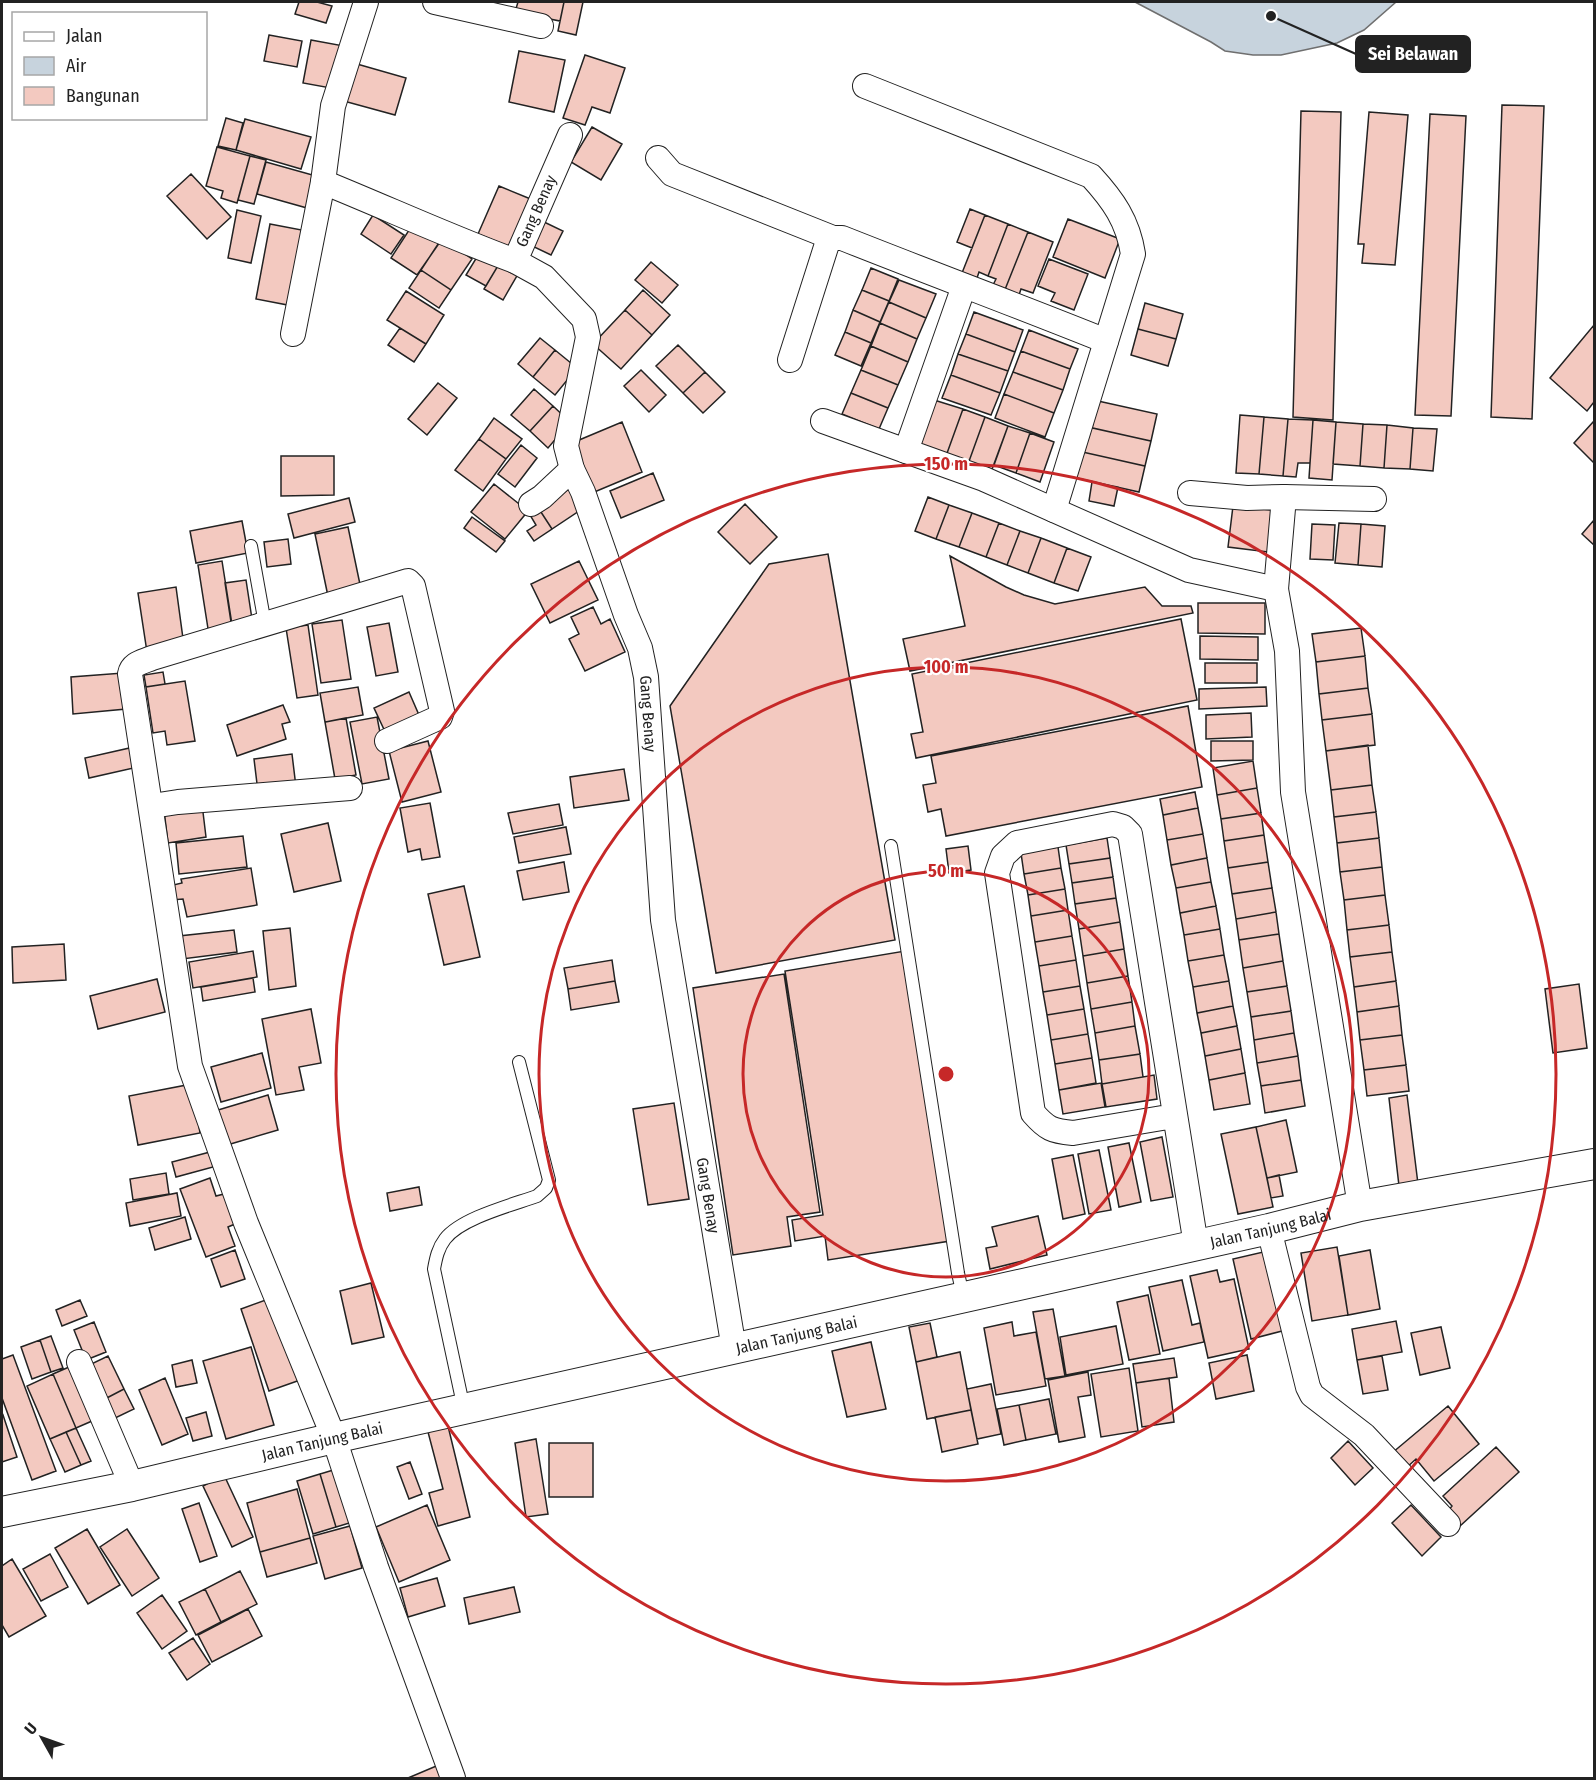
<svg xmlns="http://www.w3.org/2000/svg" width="1596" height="1780" viewBox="0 0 1596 1780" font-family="'Fira Sans Condensed',sans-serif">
<rect width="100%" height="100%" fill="#fff"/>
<path fill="#c7d3dd" stroke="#6f6f6f" stroke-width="1.5" d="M1135 2H1396L1364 30 1337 43 1281 55H1253L1225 51 1211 42Z"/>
<path fill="#f3c9c0" stroke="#222" stroke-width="1.5" d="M299 2H317L332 6 326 23 295 14Z
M518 2H564L560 21 515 12Z
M564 2H583L576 35 558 31Z
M269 35 302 41 297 67 264 61Z
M311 40 344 46 336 89 303 83Z
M519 51 565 60 554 112 509 102Z
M585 55 625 68 610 113 592 107 585 125 563 118Z
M350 62 406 78 395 115 340 100Z
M1502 105 1544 106 1532 419 1491 417Z
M1301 111 1341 112 1333 420 1293 417Z
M1369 112 1408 115 1395 265 1362 263 1364 244H1358Z
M1430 114 1466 116 1451 416 1415 415Z
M226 118 243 123 236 150 218 146Z
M245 119 311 137 301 169 236 150Z
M592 127 622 144 601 180 571 162Z
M217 147 250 156 237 203 221 198 223 191 206 186Z
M250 156 266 160 254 204 238 200Z
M266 162 316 176 307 208 257 194Z
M191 174 231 217 207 239 167 196Z
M499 186 533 200 512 248 478 234Z
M970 209 985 215 972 248 957 242Z
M237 210 261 216 251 263 228 258Z
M373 215 404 235 391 254 361 234Z
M985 215 1008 224 988 276 979 272 977 278 962 273Z
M1068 219 1120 239 1105 278 1053 257Z
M542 221 563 231 551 255 530 245Z
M270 224 307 231 293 306 256 299Z
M413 224 440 242 417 275 391 258Z
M1008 224 1028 232 1004 292 992 287 996 279 988 276Z
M1028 232 1053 242 1033 293 1021 289 1018 298 1004 292Z
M442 238 472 259 451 290 421 270Z
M480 252 499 264 486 286 466 275Z
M1049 259 1088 274 1074 310 1051 301 1055 293 1038 286Z
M651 262 678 285 662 303 635 280Z
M499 264 518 274 503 300 484 289Z
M871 268 898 279 889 301 862 290Z
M421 270 451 290 439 308 409 288Z
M899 280 936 294 926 318 889 302Z
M643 290 670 315 652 335 625 310Z
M862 290 889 301 880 322 853 310Z
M406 291 444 315 426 344 387 320Z
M889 302 926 318 917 339 880 323Z
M1145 303 1183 314 1176 339 1138 329Z
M625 310 652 335 621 369 593 344Z
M853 310 880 322 871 343 845 332Z
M974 312 1023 330 1015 352 966 334Z
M880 323 917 339 908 362 871 346Z
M1594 325V402L1587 411 1550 378Z
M400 328 426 344 414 362 388 345Z
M1138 329 1176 339 1168 366 1131 355Z
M1029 330 1078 349 1070 369 1021 351Z
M845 332 871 343 861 366 835 355Z
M966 334 1015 352 1008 371 958 354Z
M540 338 555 350 533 377 518 364Z
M678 345 705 372 683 393 656 366Z
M871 346 908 362 898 385 861 370Z
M555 350 577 368 555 395 533 377Z
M1021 351 1070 369 1063 390 1013 372Z
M958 354 1008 371 1000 393 951 375Z
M641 370 666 395 649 412 624 386Z
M861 370 898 385 888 408 851 393Z
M705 372 725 392 703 413 683 393Z
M1013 372 1063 390 1054 413 1004 394Z
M951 375 1000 393 991 415 942 398Z
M438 383 457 398 427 435 408 419Z
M534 389 553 406 530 431 511 415Z
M851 393 888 408 879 429 842 414Z
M1004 394 1054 413 1045 437 995 418Z
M934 400 963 409 946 456 918 446Z
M1098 401 1157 414 1151 441 1092 428Z
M553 406 570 422 548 448 530 431Z
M963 409 985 417 968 464 946 456Z
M1240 415 1264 417 1259 474 1236 473Z
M985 417 1008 426 991 472 968 464Z
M1264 417 1288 419 1283 476 1259 474Z
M494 418 522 439 506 459 479 439Z
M1288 419 1313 420 1310 463H1298L1296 477 1283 476Z
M1313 420 1336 422 1332 480 1309 478Z
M1594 421V463L1574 443Z
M622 422 642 472 592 493 572 443Z
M1336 422 1363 424 1360 466 1333 464Z
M1363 424 1387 425 1384 468 1360 466Z
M1387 425 1413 428 1410 469 1384 468Z
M1008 426 1030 433 1016 473 994 465Z
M1084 426 1151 441 1145 466 1078 451Z
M1413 428 1437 429 1433 471 1410 469Z
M1030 433 1054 442 1040 482 1016 473Z
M479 439 506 459 483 491 455 470Z
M521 445 537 458 515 487 498 474Z
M1078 451 1145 466 1139 492 1072 477Z
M281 456H334V495L281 496Z
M653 473 664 500 621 518 610 491Z
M1092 482 1118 487 1114 506 1089 501Z
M494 484 528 511 505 539 471 512Z
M569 489 582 509 552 529 539 509Z
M928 497 949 505 936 539 915 531Z
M349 498 355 522 294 538 288 514Z
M745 504 777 537 750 564 718 532Z
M949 505 972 513 959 547 936 539Z
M1233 506 1272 510 1268 552 1228 547Z
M539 509 552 529 534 541 527 531 536 525 530 515Z
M972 513 999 523 986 557 959 547Z
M472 517 505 541 496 552 464 528Z
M1594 520V545L1582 534Z
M242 521 248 553 196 563 190 531Z
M999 523 1020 531 1007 565 986 557Z
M1339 523 1361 524 1358 565 1335 563Z
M1312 524 1335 525 1333 560 1310 559Z
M1361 524 1385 526 1382 567 1358 565Z
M348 527 362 594 329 601 315 534Z
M1020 531 1041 538 1028 573 1007 565Z
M1041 538 1067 548 1054 583 1028 573Z
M288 539 291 564 267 567 264 542Z
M1067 548 1091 557 1078 591 1054 583Z
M828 554 895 940 716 973 670 706 769 564Z
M950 556 1006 587 1024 595 1055 604 1145 587 1162 606H1191L1193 613 910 671 903 639 965 626Z
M222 561 233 631 209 635 198 565Z
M579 561 598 600 550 623 531 584Z
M246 580 252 619 231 622 225 583Z
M176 587 184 646 147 652 138 593Z
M1198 603H1265V634L1198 633Z
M593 607 601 624 610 619 625 652 585 671 569 639 579 634 571 617Z
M1181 619 1197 700 916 758 911 734 923 732 912 674Z
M342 620 351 679 321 683 312 624Z
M389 623 398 672 376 676 367 627Z
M308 625 318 695 297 698 286 628Z
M1361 628 1365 656 1316 662 1312 634Z
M1200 636 1258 637V660L1200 659Z
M1365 656 1368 688 1319 694 1316 662Z
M1205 663H1257V683H1205Z
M163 672 165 684 146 687 144 675Z
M123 673 126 709 73 714 71 677Z
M185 681 195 741 167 745 165 731 153 733 146 687Z
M358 687 363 715 325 722 320 693Z
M1266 687 1267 706 1199 709V689Z
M1368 688 1372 714 1322 720 1319 694Z
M409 692 422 722 388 738 374 708Z
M283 705 290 722 282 724 286 739 237 756 227 725Z
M1188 706 1202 787 946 836 941 809 928 812 923 785 936 783 931 756Z
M1251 713 1252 737 1206 739V715Z
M1372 714 1375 745 1326 751 1322 720Z
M377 717 389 779 362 784 350 722Z
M346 718 356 775 335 779 325 722Z
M428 741 441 792 402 802 389 751Z
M1211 741H1253V760L1211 761Z
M1368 745 1372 785 1331 790 1326 751Z
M134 747 138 767 89 778 85 758Z
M292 754 296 787 258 792 254 759Z
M1253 761 1257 788 1217 795 1213 768Z
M624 769 629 800 574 808 570 777Z
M1372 785 1376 812 1334 817 1331 790Z
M1257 788 1261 813 1221 819 1217 795Z
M1195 792 1198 808 1163 815 1160 799Z
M430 803 440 857 422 860 420 849 408 852 400 808Z
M202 804 206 837 168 843 164 810Z
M559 804 563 825 513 834 508 813Z
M1198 808 1203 834 1167 840 1163 815Z
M1376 812 1379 838 1337 843 1334 817Z
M1261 813 1264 835 1224 841 1221 819Z
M328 823 341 881 294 892 281 834Z
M566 827 571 854 519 863 514 837Z
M1203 834 1207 858 1171 865 1167 840Z
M1264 835 1268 862 1228 868 1224 841Z
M243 836 247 867 179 874 176 843Z
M1107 838 1110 858 1069 864 1066 845Z
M1379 838 1382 867 1340 872 1337 843Z
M968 846 971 870 949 873 946 849Z
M1058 847 1061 868 1024 874 1021 853Z
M1110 858 1113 877 1072 883 1069 864Z
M1207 858 1211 882 1176 888 1171 865Z
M564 862 569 892 523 900 517 871Z
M1268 862 1272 888 1232 894 1228 868Z
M1382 867 1385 895 1344 900 1340 872Z
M251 868 257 905 187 917 183 899 171 900 169 886 182 883 181 879Z
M1061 868 1065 889 1028 895 1024 874Z
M1113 877 1116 898 1075 904 1072 883Z
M1211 882 1216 906 1180 913 1176 888Z
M464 886 480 957 444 965 428 894Z
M1272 888 1276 912 1236 919 1232 894Z
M1065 889 1068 910 1031 916 1028 895Z
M1385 895 1389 925 1347 930 1344 900Z
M1116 898 1120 922 1079 929 1075 904Z
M1216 906 1220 929 1184 935 1180 913Z
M1068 910 1072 936 1035 942 1031 916Z
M1276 912 1279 934 1239 940 1236 919Z
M1120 922 1124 949 1083 956 1079 929Z
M1389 925 1392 952 1350 957 1347 930Z
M290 928 296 986 269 990 263 931Z
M1220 929 1224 955 1188 961 1184 935Z
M234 930 237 952 182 959 179 936Z
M1279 934 1283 961 1243 968 1239 940Z
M1072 936 1076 960 1039 966 1035 942Z
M64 944 66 980 13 983 12 947Z
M1124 949 1128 976 1087 983 1083 956Z
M253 951 257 977 193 988 189 962Z
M905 951 950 1241 828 1260 825 1236 795 1241 792 1220 823 1215 785 971Z
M1392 952 1396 981 1354 987 1350 957Z
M1224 955 1229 981 1193 987 1188 961Z
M612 960 615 981 568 989 564 968Z
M1076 960 1080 986 1043 992 1039 966Z
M1283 961 1287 986 1247 992 1243 968Z
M784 974 820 1212 787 1217 791 1246 733 1255 693 988Z
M1128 976 1132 1002 1091 1009 1087 983Z
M253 978 255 992 203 1001 201 987Z
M157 979 165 1012 98 1029 90 996Z
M615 981 619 1002 571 1010 568 989Z
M1229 981 1233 1006 1197 1013 1193 987Z
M1396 981 1399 1006 1357 1012 1354 987Z
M1579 984 1587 1048 1553 1053 1545 989Z
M1080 986 1084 1009 1047 1015 1043 992Z
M1287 986 1291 1011 1251 1017 1247 992Z
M1132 1002 1135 1026 1095 1033 1091 1009Z
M1233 1006 1237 1026 1201 1033 1197 1013Z
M1399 1006 1402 1035 1360 1040 1357 1012Z
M311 1009 321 1063 299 1067 304 1090 276 1095 262 1019Z
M1084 1009 1088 1034 1051 1040 1047 1015Z
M1291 1011 1294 1033 1254 1040 1251 1017Z
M1135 1026 1140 1054 1099 1060 1095 1033Z
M1237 1026 1241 1049 1205 1056 1201 1033Z
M1294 1033 1298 1056 1257 1063 1254 1040Z
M1088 1034 1092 1058 1055 1064 1051 1040Z
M1402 1035 1406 1065 1364 1070 1360 1040Z
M1241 1049 1245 1073 1209 1080 1205 1056Z
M262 1053 271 1088 221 1102 211 1067Z
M1140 1054 1143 1077 1102 1084 1099 1060Z
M1298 1056 1301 1080 1261 1086 1257 1063Z
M1092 1058 1096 1083 1059 1090 1055 1064Z
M1406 1065 1409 1091 1367 1096 1364 1070Z
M1245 1073 1250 1104 1214 1110 1209 1080Z
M1154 1075 1157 1099 1106 1107 1102 1084Z
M1301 1080 1305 1106 1265 1113 1261 1086Z
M1101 1083 1105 1107 1063 1114 1059 1090Z
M192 1084 200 1133 138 1145 129 1096Z
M268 1095 278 1130 227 1145 218 1110Z
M1407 1095 1418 1184 1399 1186 1389 1098Z
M674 1103 689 1199 648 1205 633 1109Z
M1286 1120 1297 1172 1267 1178 1256 1127Z
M1256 1127 1273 1207 1238 1214 1221 1134Z
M1162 1137 1173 1197 1151 1201 1140 1142Z
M1129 1143 1141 1202 1119 1207 1108 1147Z
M1099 1150 1111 1210 1089 1214 1078 1154Z
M210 1152 213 1167 176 1177 172 1162Z
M1073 1155 1085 1214 1063 1219 1052 1159Z
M166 1173 169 1194 133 1200 130 1179Z
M1279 1175 1283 1196 1271 1198 1267 1178Z
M210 1178 216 1196 224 1194 235 1224 228 1227 235 1246 206 1257 180 1189Z
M419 1187 422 1205 390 1211 387 1193Z
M177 1193 181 1216 130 1226 126 1203Z
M1038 1216 1047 1255 990 1269 986 1248 997 1246 992 1227Z
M185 1217 191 1239 155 1250 149 1228Z
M1337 1247 1348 1315 1312 1321 1301 1253Z
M235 1250 245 1279 221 1287 211 1259Z
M1272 1250 1290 1329 1251 1339 1233 1259Z
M1370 1250 1380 1309 1348 1315 1339 1256Z
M1217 1270 1220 1282 1234 1279 1249 1349 1208 1358 1190 1276Z
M1182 1280 1192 1325 1200 1323 1204 1342 1163 1351 1149 1287Z
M371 1283 384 1337 352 1344 340 1291Z
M1148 1295 1160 1354 1129 1360 1117 1302Z
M274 1297 303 1379 269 1391 241 1309Z
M80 1300 87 1316 62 1326 56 1310Z
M1053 1309 1065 1376 1045 1379 1033 1312Z
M1396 1321 1402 1352 1357 1360 1352 1329Z
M94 1322 106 1352 86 1360 74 1330Z
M1012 1322 1014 1336 1036 1332 1046 1386 996 1395 984 1328Z
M930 1323 937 1357 916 1362 909 1327Z
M1116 1326 1123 1364 1066 1375 1060 1337Z
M1441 1327 1450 1368 1420 1375 1411 1333Z
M51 1336 63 1368 51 1372 40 1340Z
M40 1340 51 1372 32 1379 21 1347Z
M871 1342 886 1409 847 1417 832 1351Z
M251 1347 274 1425 226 1439 203 1361Z
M960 1352 971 1410 927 1419 916 1362Z
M13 1355 56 1471 32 1480 2 1398V1359Z
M1247 1355 1254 1391 1216 1399 1209 1363Z
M108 1356 124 1389 101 1401 85 1367Z
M1382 1356 1388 1390 1363 1394 1357 1360Z
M1174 1358 1177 1377 1136 1383 1133 1364Z
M192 1360 197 1383 176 1387 172 1365Z
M69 1367 92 1421 76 1428 53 1374Z
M1129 1368 1138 1431 1101 1437 1091 1374Z
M1088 1372 1091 1395 1078 1397 1085 1437 1059 1442 1048 1380Z
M53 1374 76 1428 50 1439 27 1386Z
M165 1378 188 1434 162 1445 139 1390Z
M1169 1378 1174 1422 1142 1427 1136 1383Z
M991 1384 1001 1434 977 1439 967 1389Z
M124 1389 134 1409 111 1420 101 1401Z
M1049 1399 1056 1434 1026 1440 1019 1405Z
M1019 1405 1026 1440 1004 1445 997 1409Z
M1448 1406 1479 1444 1434 1481 1416 1459 1405 1469 1392 1453Z
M971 1410 978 1444 942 1452 935 1417Z
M206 1412 212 1436 193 1441 186 1418Z
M3 1415 17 1457 2 1462V1416Z
M448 1426 470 1517 438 1526 429 1493 443 1489 428 1432Z
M76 1428 91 1461 81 1465 66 1432Z
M66 1432 81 1465 65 1472 50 1439Z
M536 1439 548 1514 526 1517 515 1443Z
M1348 1441 1373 1468 1355 1485 1331 1458Z
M549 1443H593V1497H549Z
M1496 1447 1519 1472 1460 1526 1447 1512 1452 1506 1443 1496Z
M410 1462 422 1494 409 1499 397 1467Z
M340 1468 356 1521 336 1527 320 1474Z
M320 1474 336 1527 313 1534 297 1481Z
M224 1475 253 1537 232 1547 203 1486Z
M297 1489 310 1538 260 1552 247 1503Z
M199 1503 217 1556 200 1562 182 1509Z
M427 1505 450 1560 399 1582 376 1527Z
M1411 1505 1441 1537 1422 1556 1392 1523Z
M350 1526 362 1568 325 1579 313 1536Z
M87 1529 120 1585 88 1604 55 1548Z
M127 1529 159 1578 132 1596 100 1547Z
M310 1538 317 1563 267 1577 260 1552Z
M50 1554 68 1587 41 1601 23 1569Z
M12 1559 46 1616 9 1637 2 1625V1566Z
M240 1571 257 1604 221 1622 205 1589Z
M437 1578 445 1606 408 1617 400 1588Z
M514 1587 520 1612 469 1624 464 1598Z
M205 1589 221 1622 196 1635 179 1602Z
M162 1595 187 1631 162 1649 137 1613Z
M248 1609 262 1636 212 1662 198 1635Z
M193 1638 210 1664 187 1680 169 1653Z
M441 1764 447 1778H408Z"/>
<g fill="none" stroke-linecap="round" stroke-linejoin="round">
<defs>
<path id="service" d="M251 546 265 624
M891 846 958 1273 963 1296
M464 1409 434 1269C436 1258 438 1248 445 1239 461 1218 512 1205 537 1196L546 1188 549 1180 519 1062"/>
<g id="minor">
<path d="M435 2 541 26"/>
<path d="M865 86 1091 176C1113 200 1128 221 1133 254L1054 510"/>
<path id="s1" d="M570 135 515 261 544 277 584 319 588 337 566 446 572 469 583 492 626 615 640 648 646 677 663 920 734 1349"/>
<path d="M658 158 672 174 833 238"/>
<path d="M323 182C387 208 450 237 515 261"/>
<path d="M964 286 906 451 984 479 1189 570 1276 589 1287 651 1293 792 1360 1206"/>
<path d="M293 334 323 182 333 106 366 2"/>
<path d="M790 360 827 244 833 238H842C930 273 1019 306 1106 341"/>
<path d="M823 421 906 451"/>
<path d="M1190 493 1247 498 1284 497 1276 589"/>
<path d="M1284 497 1374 499"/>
<path d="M531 504 542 497 572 469"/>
<path d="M387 741 440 717 442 711 413 586 408 581 152 658C143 662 132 663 130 674L190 1066 246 1223 334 1438 376 1567 453 1778"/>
<path d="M152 806 178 802 350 788"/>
<path d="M1174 1116 1073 1133C1052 1131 1047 1129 1033 1113L997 873 1003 856 1017 843 1113 824 1123 827 1130 834 1196 1245"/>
<path d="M1269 1229 1308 1387 1312 1395 1364 1435 1448 1524"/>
<path d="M79 1362 132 1486"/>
</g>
<g id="tertiary">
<path id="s2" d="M2 1512 132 1486 334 1438 1269 1229 1360 1206 1594 1164"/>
</g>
</defs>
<use href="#service" stroke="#222" stroke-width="14"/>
<use href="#minor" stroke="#222" stroke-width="26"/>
<use href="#tertiary" stroke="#222" stroke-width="32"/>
<use href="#service" stroke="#fff" stroke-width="12"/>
<use href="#minor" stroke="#fff" stroke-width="24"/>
<use href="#tertiary" stroke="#fff" stroke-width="30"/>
</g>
<g fill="none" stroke="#c62828" stroke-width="3">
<circle cx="946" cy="1074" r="203"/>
<circle cx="946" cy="1074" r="407"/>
<circle cx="946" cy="1074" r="610"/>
</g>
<g text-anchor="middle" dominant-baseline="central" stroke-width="4.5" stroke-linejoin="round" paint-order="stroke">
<g font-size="16" fill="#222" stroke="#fff">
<text transform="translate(536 211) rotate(-66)">Gang Benay</text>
<text stroke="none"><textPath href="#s1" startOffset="640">Gang Benay</textPath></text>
<text stroke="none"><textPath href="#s1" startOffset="1126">Gang Benay</textPath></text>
<text stroke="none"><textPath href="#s2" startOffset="1300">Jalan Tanjung Balai</textPath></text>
<text stroke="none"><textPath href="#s2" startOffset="814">Jalan Tanjung Balai</textPath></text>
<text stroke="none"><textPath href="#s2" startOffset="328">Jalan Tanjung Balai</textPath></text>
</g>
</g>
<circle cx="946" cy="1074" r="9" fill="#c62828" stroke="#fff" stroke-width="3"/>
<g font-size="18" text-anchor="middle" font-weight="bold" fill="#c62828" stroke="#fff" stroke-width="4.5" stroke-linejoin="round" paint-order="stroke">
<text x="946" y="470">150 m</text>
<text x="946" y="673">100 m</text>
<text x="946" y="877">50 m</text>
</g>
<path fill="none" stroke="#222" stroke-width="2" d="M1271 16L1356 54"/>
<circle fill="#222" stroke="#fff" stroke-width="2" cx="1271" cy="16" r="6"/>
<rect fill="#222" stroke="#222" stroke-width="2" x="1356" y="36" width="114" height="36" rx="6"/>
<g font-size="18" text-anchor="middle" font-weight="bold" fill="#fff">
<text x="1413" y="60">Sei Belawan</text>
</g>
<rect width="1596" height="1780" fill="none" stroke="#222222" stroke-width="6"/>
<rect x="12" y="12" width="195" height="108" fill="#ffffff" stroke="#a7a7a7" stroke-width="1.5"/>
<rect x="24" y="32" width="30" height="9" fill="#ffffff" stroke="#a7a7a7" stroke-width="1.5"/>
<text x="66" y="42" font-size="18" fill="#222222">Jalan</text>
<rect x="24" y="57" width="30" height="18" fill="#c7d3dd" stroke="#a7a7a7" stroke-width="1.5"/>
<text x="66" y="72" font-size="18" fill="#222222">Air</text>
<rect x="24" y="87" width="30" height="18" fill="#f3c9c0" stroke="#a7a7a7" stroke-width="1.5"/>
<text x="66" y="102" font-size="18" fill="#222222">Bangunan</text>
<g transform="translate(42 1738) rotate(310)" stroke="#ffffff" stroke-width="4.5" paint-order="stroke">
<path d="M0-4.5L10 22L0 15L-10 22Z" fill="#222222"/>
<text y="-9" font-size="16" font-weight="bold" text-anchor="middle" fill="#222222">U</text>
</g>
</svg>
